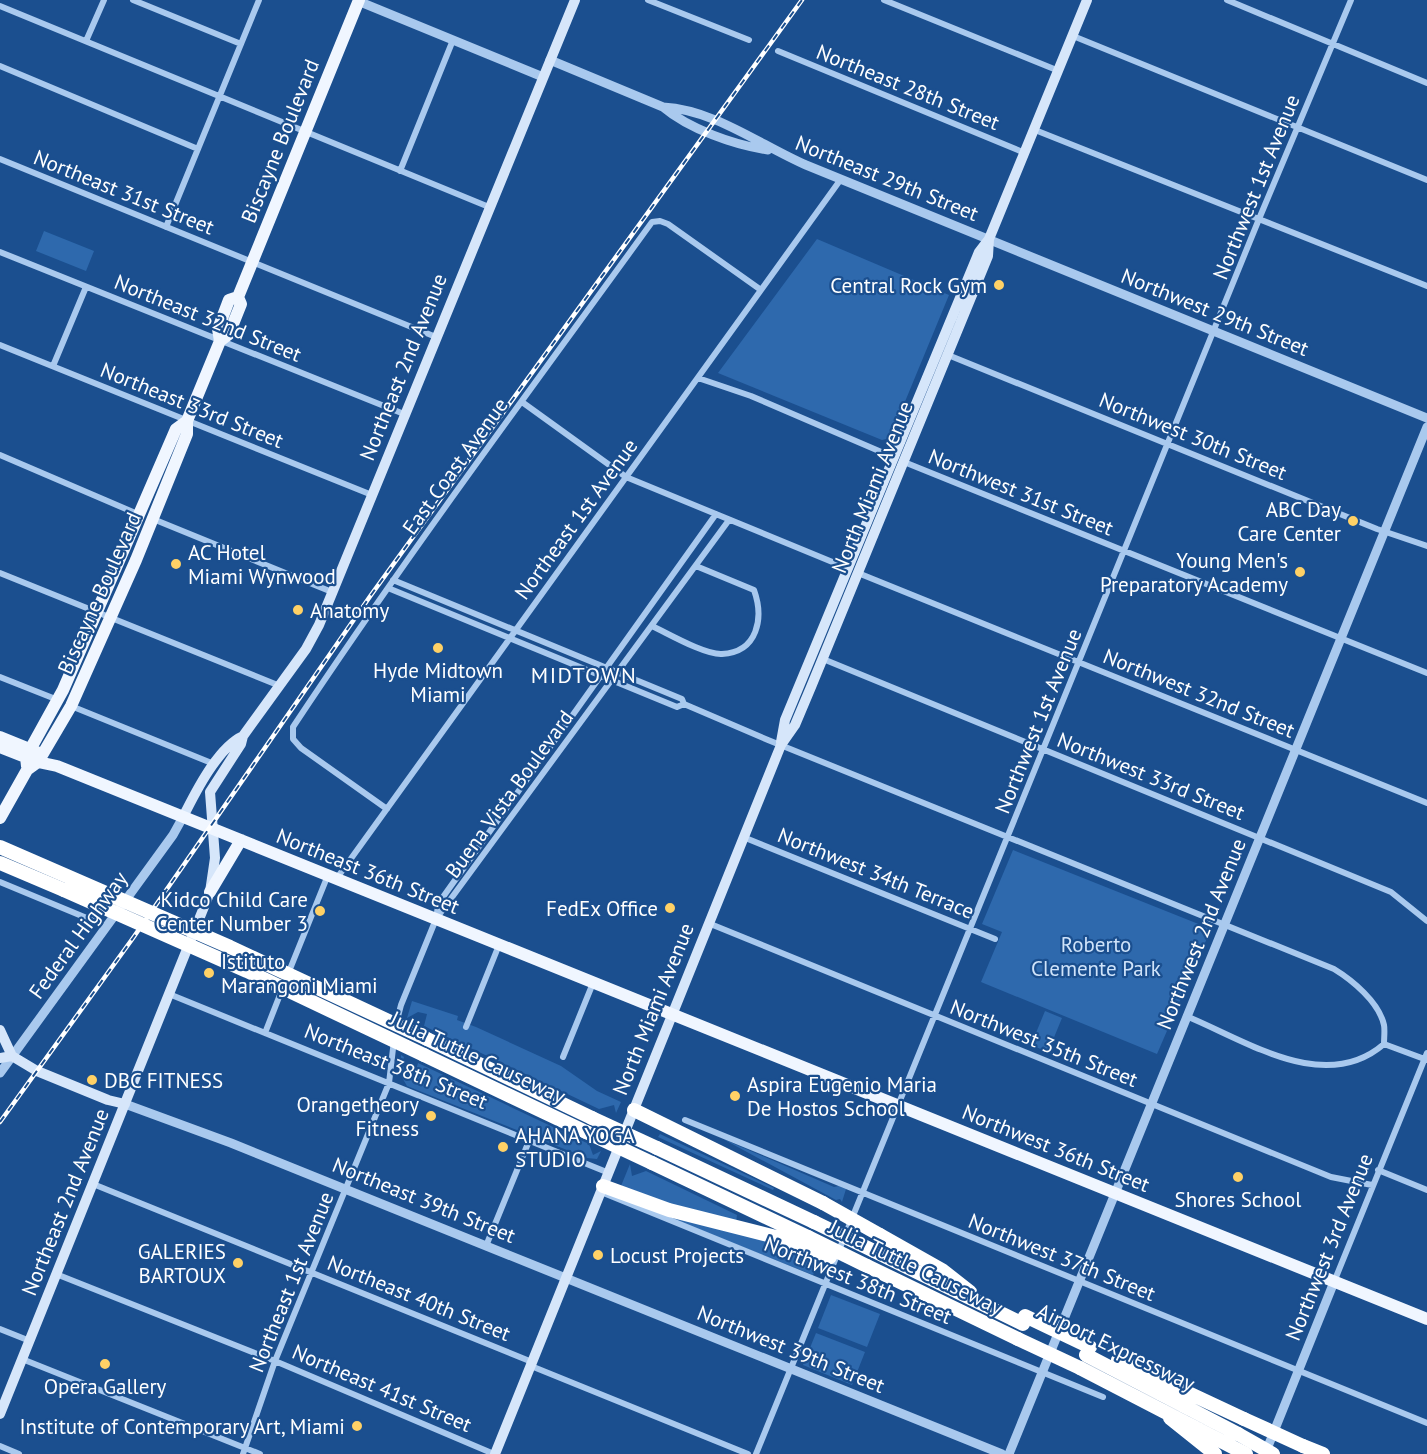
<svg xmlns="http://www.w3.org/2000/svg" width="1427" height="1454" viewBox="0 0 1427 1454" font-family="'PT Sans',sans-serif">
<rect width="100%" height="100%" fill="#1b4f8f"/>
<path fill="#2e69ad" d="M44 231 94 251 86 271 36 251Z
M817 239 949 295 890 438 882 440 718 373Z
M1013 850 1211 929 1157 1054 981 982 1002 932 982 924Z
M412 1001 458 1016 457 1020 476 1027 561 1066 597 1091 621 1102 616 1113 614 1105 599 1109 424 1026 427 1014 418 1012 407 1018Z
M1045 1011 1062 1018 1048 1052 1031 1045Z
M401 1055 404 1057 402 1064 408 1075 414 1077 418 1063 589 1144 593 1155 601 1151 597 1159 587 1158 407 1086 400 1074Z
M660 1134 774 1188 773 1190 658 1137Z
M723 1139 834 1187 839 1186 846 1189 842 1202 840 1199 836 1200Z
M630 1164 632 1176 646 1171 737 1215 736 1223 675 1208 621 1186Z
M640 1206 753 1235 804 1254 811 1265 819 1260 813 1275Z
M831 1295 880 1314 867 1347 818 1328Z
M816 1333 865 1352 852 1385 803 1365Z"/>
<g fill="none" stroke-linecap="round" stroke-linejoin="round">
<path stroke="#a9c9ee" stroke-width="6" d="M133 0 241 44
M648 0 749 40
M884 0 1059 71
M1227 0 1427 83
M0 6 489 207
M1073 36 1427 180
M86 41 104 0
M778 51 1025 153
M0 66 198 149
M1035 130 1427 286
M0 159 436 337
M400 171 453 40
M166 227 259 0
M0 252 404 414
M0 345 372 495
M948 355 1377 529 1427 546
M53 366 86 287
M698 378 751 396 893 457
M522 402 626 477 847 568
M0 455 140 515
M904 462 1427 673
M153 519 332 592
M0 573 280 686
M858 573 1427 803
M393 580 682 699 684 704 768 740 1334 969C1352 980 1379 1002 1384 1025 1385 1030 1384 1038 1384 1044
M388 588 677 707 684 704
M652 626C669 634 705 655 722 654 758 652 764 618 754 590L696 566
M823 659 1391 892 1427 921
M0 677 58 700
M71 706 214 764
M387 809 301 748 293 739V727C407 555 531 389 652 222L660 221 668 224 761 290
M743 837 995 939
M337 878 841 179
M0 882 106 926
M436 919 438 906 443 897 716 514
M708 923 1331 1177 1372 1185
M288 974 328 875
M169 994 609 1173
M1186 1016C1247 1041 1325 1095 1384 1044
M396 1024 401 1005 436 919 729 520
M466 1027 499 945
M265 1033 283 987
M1384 1044 1427 1060
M563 1057 593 983
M685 1120 1427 1423
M1378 1170 1427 1190
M93 1184 532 1362
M601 1192 1103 1397
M486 1246 529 1141
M56 1274 275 1361 494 1454
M1334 1282 1427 1053
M0 1329 30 1341
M22 1359 260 1454
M531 1366 748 1454
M0 1446 19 1454
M243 1454 275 1361 389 1083 394 1040
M756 1454 1259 219 1351 0"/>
<path stroke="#a9c9ee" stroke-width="9" d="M358 1 543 77
M550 60 663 107C715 110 760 145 806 165L1427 418
M663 107C689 129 734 145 768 150
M0 1073 173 835 183 817
M125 1104 231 1143 1002 1454
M1009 1454 1427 427
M1265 1454 1334 1282"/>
<path stroke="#d6e6fa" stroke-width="10" d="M781 742 785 720 979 252 989 239 1087 0
M183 817C195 793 218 747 243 736
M0 1030 12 1056
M0 1058 12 1056 37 1071 108 1100 125 1104
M0 1414 210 892 215 858 210 792 241 744 243 736 306 649 319 625 575 0
M495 1454 781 745 795 725 811 687 988 256 989 239"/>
<path stroke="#f0f6ff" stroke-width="12" d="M220 341 229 334 241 304 238 297 359 0
M0 737 37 752
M0 747 38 762 57 766 1427 1319
M27 766 26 757 63 690 176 429 187 421
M0 818 27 770 38 762 71 706 136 560 187 434V421L220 341 218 329 229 300 238 297
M210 892 241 840"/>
<path stroke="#fff" stroke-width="14" d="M0 863 64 890
M427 1039 592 1118
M424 1055 586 1132
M634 1110 823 1203
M657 1148 814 1222
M652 1163 808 1237
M603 1186 669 1210 776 1237 804 1247
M880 1235 942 1270 970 1292
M874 1251 1023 1324
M867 1266 1018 1339
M1086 1355 1238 1434
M1118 1360 1244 1419
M1080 1368 1246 1454
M1170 1418 1215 1454
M1303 1446 1323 1454"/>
<defs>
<path id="rail" d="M0 1122 133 938 371 595 802 0"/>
</defs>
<use href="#rail" stroke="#fff" stroke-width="4.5"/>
<use href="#rail" stroke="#1b4f8f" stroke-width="2" stroke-dasharray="7" stroke-linecap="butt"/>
<path stroke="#fff" stroke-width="14" d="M0 847 230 947 427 1039
M64 890 247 971 424 1055
M592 1118 657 1148
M586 1132 652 1163
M823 1203 880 1235
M814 1222 874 1251
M808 1237 867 1266
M804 1247 830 1257
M1025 1316 1090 1347
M1018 1339 1080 1368
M1244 1419 1303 1446
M1238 1434 1273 1454"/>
</g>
<g fill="#ffd166" stroke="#1b4f8f" stroke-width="2">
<circle cx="999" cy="285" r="6"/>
<circle cx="1353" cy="521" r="6"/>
<circle cx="176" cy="564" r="6"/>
<circle cx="1300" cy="572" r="6"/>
<circle cx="298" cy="610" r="6"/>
<circle cx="438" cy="648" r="6"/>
<circle cx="670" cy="908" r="6"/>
<circle cx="320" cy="911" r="6"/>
<circle cx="209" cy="973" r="6"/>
<circle cx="92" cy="1080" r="6"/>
<circle cx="735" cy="1096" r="6"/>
<circle cx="431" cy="1116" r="6"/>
<circle cx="503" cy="1147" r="6"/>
<circle cx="1238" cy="1177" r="6"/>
<circle cx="598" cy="1255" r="6"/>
<circle cx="238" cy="1263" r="6"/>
<circle cx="105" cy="1364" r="6"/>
<circle cx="357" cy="1426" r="6"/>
</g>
<g text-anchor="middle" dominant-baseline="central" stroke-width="4.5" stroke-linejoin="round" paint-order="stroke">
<g font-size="21" fill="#fff" stroke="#1b4f8f">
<text transform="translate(908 87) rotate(22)">Northeast 28th Street</text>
<text transform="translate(280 141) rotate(-68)">Biscayne Boulevard</text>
<text transform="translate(887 178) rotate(22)">Northeast 29th Street</text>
<text transform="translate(1256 187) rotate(-68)">Northwest 1st Avenue</text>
<text transform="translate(124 192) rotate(22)">Northeast 31st Street</text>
<text transform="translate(1215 312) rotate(22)">Northwest 29th Street</text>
<text transform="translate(208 318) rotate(22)">Northeast 32nd Street</text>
<text transform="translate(403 367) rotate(-68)">Northeast 2nd Avenue</text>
<text transform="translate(192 405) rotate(22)">Northeast 33rd Street</text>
<text transform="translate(1193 436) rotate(22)">Northwest 30th Street</text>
<text transform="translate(455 466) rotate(-54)">East Coast Avenue</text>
<text transform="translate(872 487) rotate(-68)">North Miami Avenue</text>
<text transform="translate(1021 492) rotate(22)">Northwest 31st Street</text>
<text transform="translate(576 519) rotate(-54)">Northeast 1st Avenue</text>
<text transform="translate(99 593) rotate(-66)">Biscayne Boulevard</text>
<text transform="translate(1199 693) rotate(22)">Northwest 32nd Street</text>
<text transform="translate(1038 721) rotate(-68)">Northwest 1st Avenue</text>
<text transform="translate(1151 776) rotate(22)">Northwest 33rd Street</text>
<text transform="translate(509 794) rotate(-54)">Buena Vista Boulevard</text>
<text transform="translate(368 871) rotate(22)">Northeast 36th Street</text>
<text transform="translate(876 873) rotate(22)">Northwest 34th Terrace</text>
<text transform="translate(1201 934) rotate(-68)">Northwest 2nd Avenue</text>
<text transform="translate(78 935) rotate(-54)">Federal Highway</text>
<text transform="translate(653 1009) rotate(-68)">North Miami Avenue</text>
<text transform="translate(1044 1043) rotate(22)">Northwest 35th Street</text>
<text transform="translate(478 1057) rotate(25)">Julia Tuttle Causeway</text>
<text transform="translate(396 1066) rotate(22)">Northeast 38th Street</text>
<text transform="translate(1056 1148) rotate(22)">Northwest 36th Street</text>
<text transform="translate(424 1200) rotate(22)">Northeast 39th Street</text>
<text transform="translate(65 1202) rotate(-68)">Northeast 2nd Avenue</text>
<text transform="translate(1329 1247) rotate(-68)">Northwest 3rd Avenue</text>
<text transform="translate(1062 1257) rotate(22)">Northwest 37th Street</text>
<text transform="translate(916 1267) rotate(26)">Julia Tuttle Causeway</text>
<text transform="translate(858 1280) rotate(22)">Northwest 38th Street</text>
<text transform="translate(291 1282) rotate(-68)">Northeast 1st Avenue</text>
<text transform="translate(419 1298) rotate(22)">Northeast 40th Street</text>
<text transform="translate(1116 1347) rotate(26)">Airport Expressway</text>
<text transform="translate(791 1349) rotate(22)">Northwest 39th Street</text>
<text transform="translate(382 1388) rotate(23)">Northeast 41st Street</text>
</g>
<g font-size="21" fill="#fff" stroke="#1b4f8f" text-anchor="end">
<text x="987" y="285">Central Rock Gym</text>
<text x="1341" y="509">ABC Day<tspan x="1341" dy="24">Care Center</tspan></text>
<text x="188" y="552" text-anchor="start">AC Hotel<tspan x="188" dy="24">Miami Wynwood</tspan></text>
<text x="1288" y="560">Young Men's<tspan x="1288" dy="24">Preparatory Academy</tspan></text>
<text x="310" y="610" text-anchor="start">Anatomy</text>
<text x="438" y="670" text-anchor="middle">Hyde Midtown<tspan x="438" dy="24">Miami</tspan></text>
<text x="308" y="899">Kidco Child Care<tspan x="308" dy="24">Center Number 3</tspan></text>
<text x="658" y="908">FedEx Office</text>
<text x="221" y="961" text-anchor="start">Istituto<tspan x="221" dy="24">Marangoni Miami</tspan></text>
<text x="104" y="1080" text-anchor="start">DBC FITNESS</text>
<text x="747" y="1084" text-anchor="start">Aspira Eugenio Maria<tspan x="747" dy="24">De Hostos School</tspan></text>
<text x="419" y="1104">Orangetheory<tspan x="419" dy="24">Fitness</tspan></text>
<text x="515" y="1135" text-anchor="start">AHANA YOGA<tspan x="515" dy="24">STUDIO</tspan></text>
<text x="1238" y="1199" text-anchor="middle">Shores School</text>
<text x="226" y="1251">GALERIES<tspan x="226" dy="24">BARTOUX</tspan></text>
<text x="610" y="1255" text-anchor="start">Locust Projects</text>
<text x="105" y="1386" text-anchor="middle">Opera Gallery</text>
<text x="345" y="1426">Institute of Contemporary Art, Miami</text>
</g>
<g font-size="21" fill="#cfe3fa" stroke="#1b4f8f">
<text x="1096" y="944">Roberto<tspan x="1096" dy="24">Clemente Park</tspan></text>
</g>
<g font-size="22" letter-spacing="1.5" fill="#fff" stroke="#1b4f8f">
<text x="584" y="675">MIDTOWN</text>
</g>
</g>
</svg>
